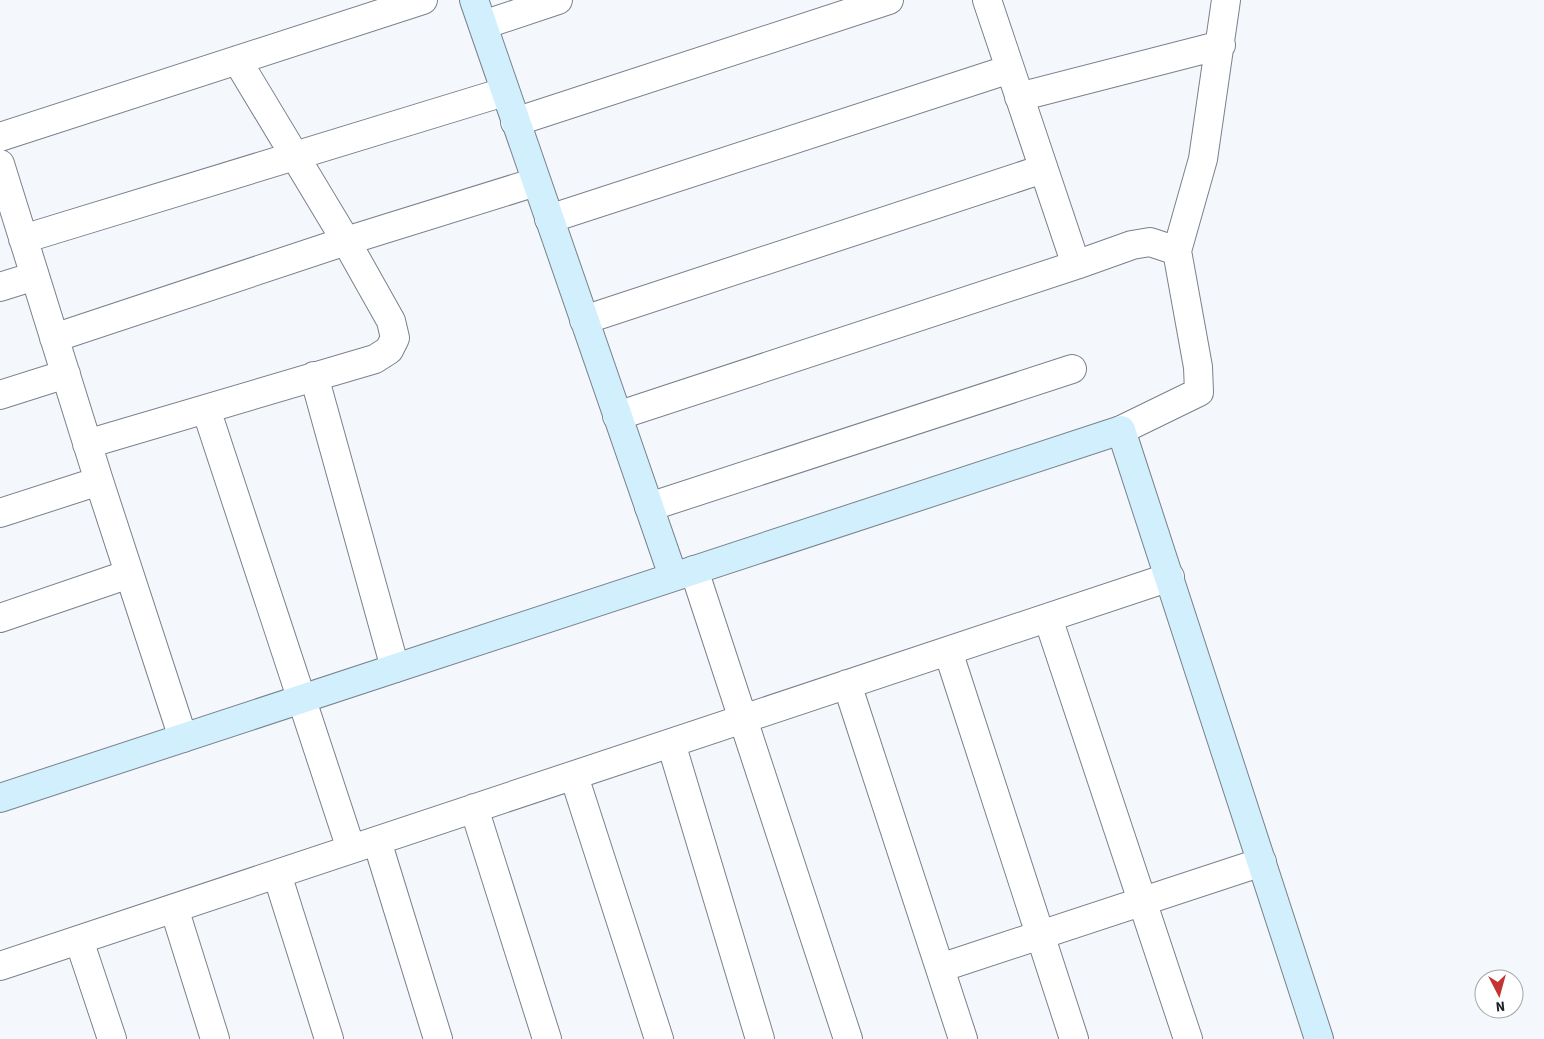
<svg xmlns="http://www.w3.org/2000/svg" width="1544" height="1039" viewBox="0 0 1544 1039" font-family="'Source Sans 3',sans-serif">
<rect width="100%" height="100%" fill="#f4f8fd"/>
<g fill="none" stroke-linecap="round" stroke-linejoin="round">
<defs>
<path id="street" d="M987 0 1076 265
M483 25 558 0
M1019 97 1221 45
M515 122 889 0
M0 137 423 0
M0 164 99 481 183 738
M549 219 1010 69
M23 239 504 92
M0 287 35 276
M584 320 1043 169
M54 338 346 241 536 182
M314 376 395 668
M0 395 66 374
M206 409 351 849
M617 416 1076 265 1132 245 1150 242 1177 251
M1121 430 1199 392 1198 367 1177 251 1203 159 1226 0
M87 444 375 359 389 350 395 338 391 321 346 241 237 60
M649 507 1072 369
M0 513 99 481
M694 570 848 1039
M0 618 129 574
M1048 618 1188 1039
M948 651 1074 1039
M847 684 963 1039
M671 743 760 1039
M574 776 659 1039
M474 808 547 1039
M377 841 438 1039
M277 874 329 1039
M174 908 215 1039
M79 940 112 1039
M0 966 1170 577
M940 968 1262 862"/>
<path id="secondary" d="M474 0 673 576
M0 798 1121 430 1319 1039"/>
</defs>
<use href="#street" stroke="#79818b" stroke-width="30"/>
<use href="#secondary" stroke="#79818b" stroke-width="30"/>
<use href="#street" stroke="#fff" stroke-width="28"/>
<use href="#secondary" stroke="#d1effc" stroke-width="28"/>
</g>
<g transform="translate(1499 994) rotate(174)"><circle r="24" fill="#ffffff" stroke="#a4a6a7"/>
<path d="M0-4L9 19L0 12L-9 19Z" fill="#c23331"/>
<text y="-8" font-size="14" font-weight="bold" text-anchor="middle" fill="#1c2024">N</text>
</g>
</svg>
